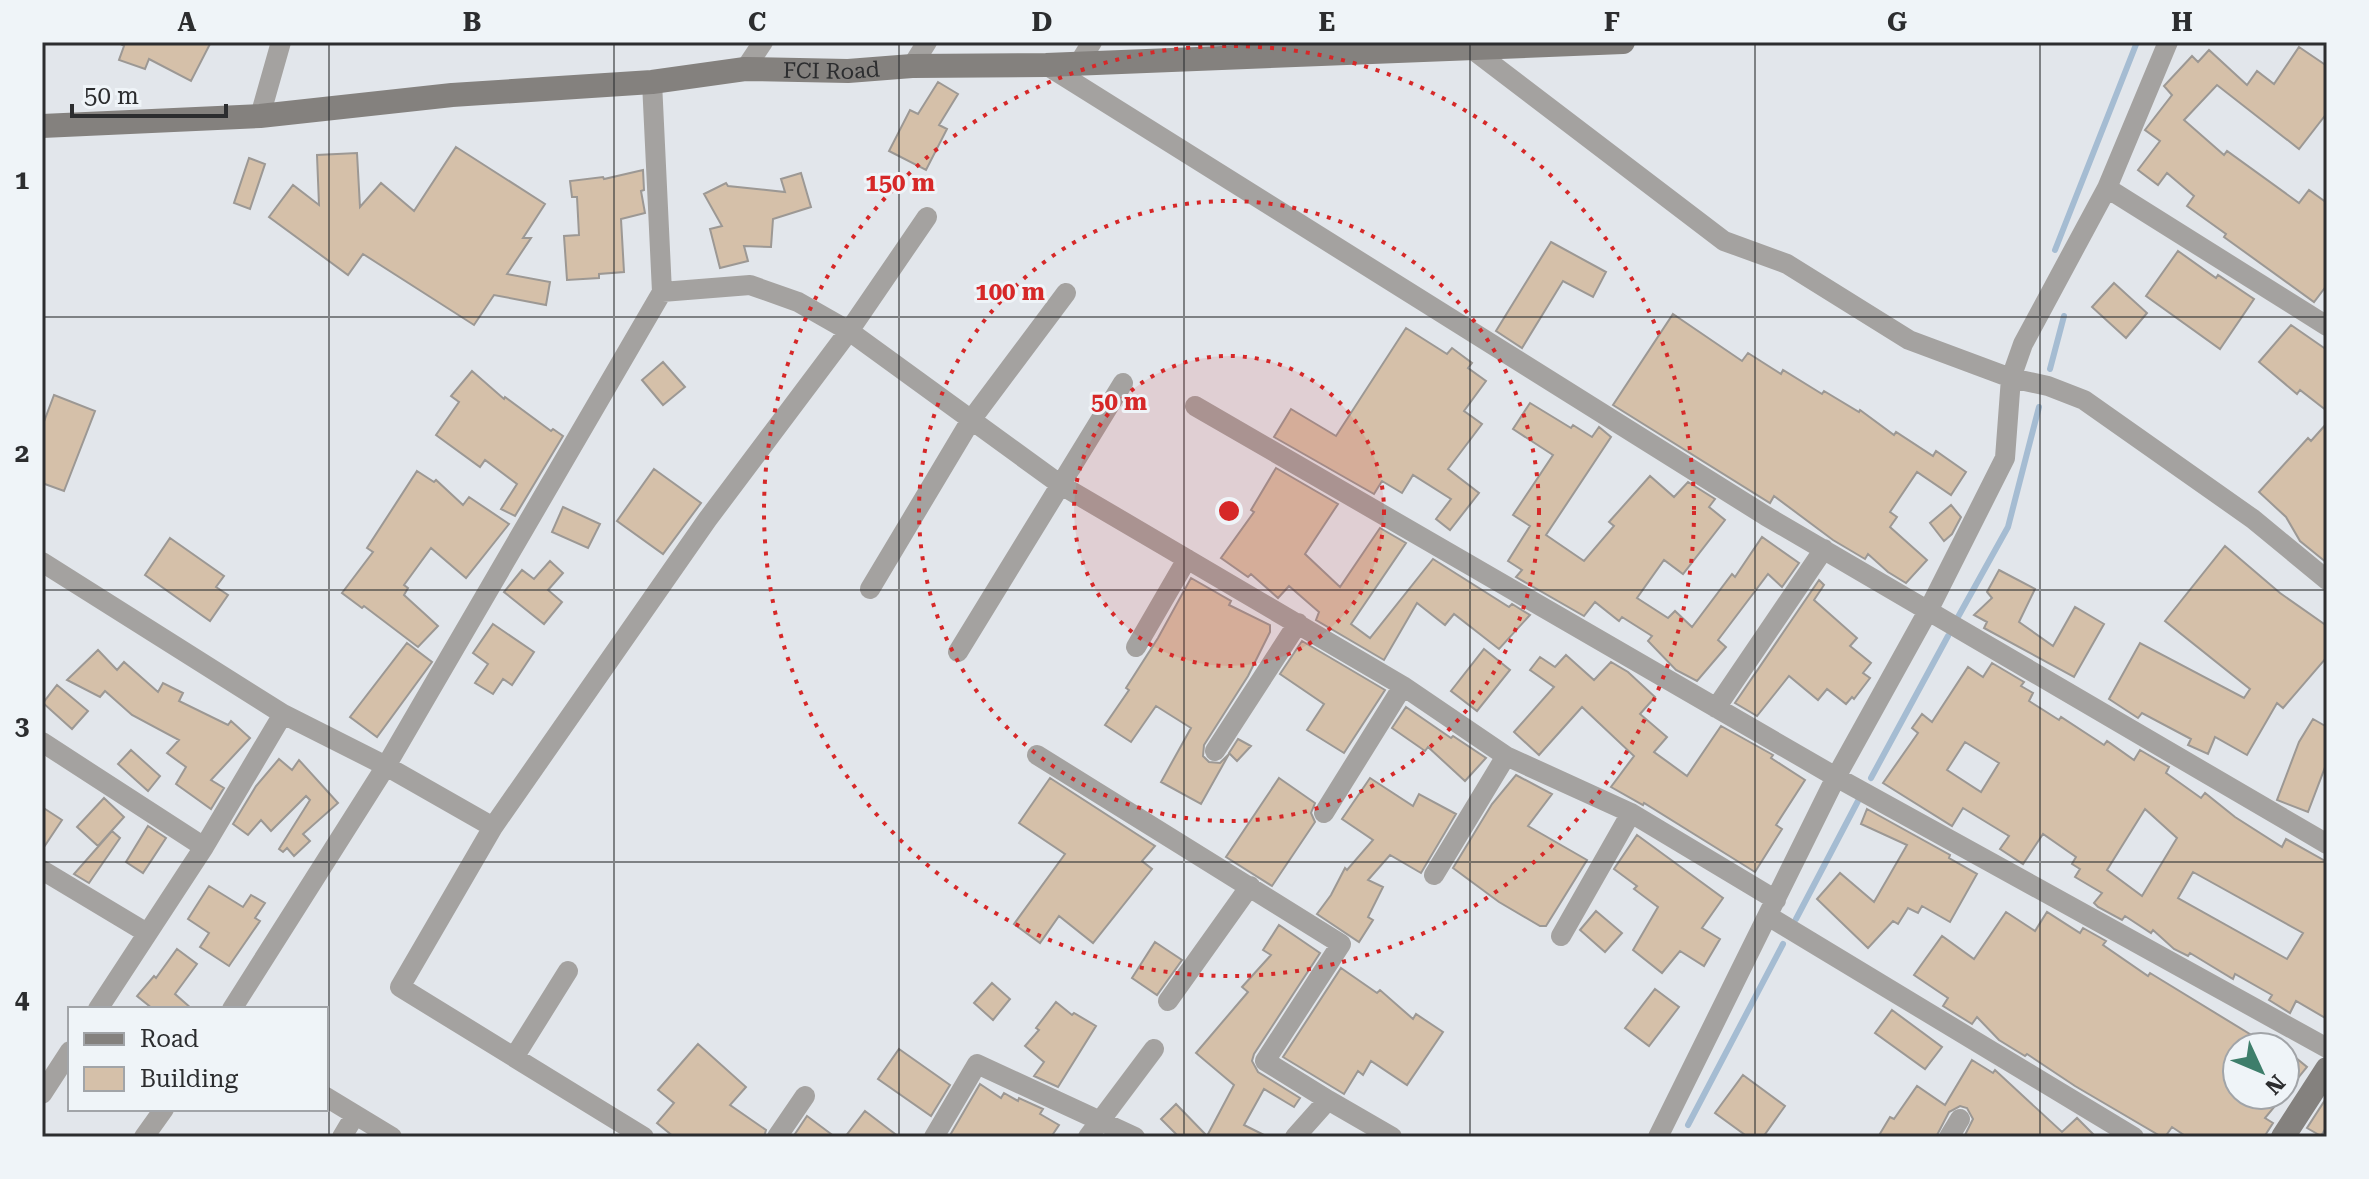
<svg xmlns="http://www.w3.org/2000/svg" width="2369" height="1179" viewBox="0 0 2369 1179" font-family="'Roboto Serif',serif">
<rect width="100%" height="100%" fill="#e2e6eb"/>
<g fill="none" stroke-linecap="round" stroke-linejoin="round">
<path stroke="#a5bcd2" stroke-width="6" d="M2055 250 2137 42
M2050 369 2064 316
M1958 617 2008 527 2039 407
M1871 778 1948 636
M1796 919 1858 801
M1688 1125 1783 944"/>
</g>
<path fill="#d5c0a9" stroke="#9c9894" stroke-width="2" fill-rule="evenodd" d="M117 42H211L191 81 149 59 145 69 119 60 124 46Z
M2299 47 2327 66V113L2299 149 2217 85 2184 120 2224 155 2227 151 2299 203 2309 190 2327 203V285L2314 302 2224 237 2226 234 2187 206 2194 196 2167 173 2158 185 2138 170 2160 141 2145 130 2172 95 2164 86 2192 56 2198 62 2209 50 2247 85 2257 71 2274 84Z
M938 82 958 94 939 125 947 129 926 170 889 151 910 110 918 114Z
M456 147 545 204 523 238H531L507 274 550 282 546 305 494 295 474 325 363 254 348 275 269 217 293 185 319 205 317 155 357 153 360 207 381 183 414 211Z
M249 158 265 164 250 209 234 203Z
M643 170 644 190 641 191 645 213 621 219 624 272 599 274V278L567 280 564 236 579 235 577 197H572L570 181 603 177 604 179Z
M801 173 811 207 773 219 771 247 744 246 748 261 720 268 710 229 722 226 704 194 726 183 728 186 785 192 781 179Z
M1551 242 1606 272 1593 297 1563 281 1522 348 1496 331Z
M2178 251 2216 278 2218 275 2254 299 2220 349 2146 296Z
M2114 283 2147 313 2126 338 2092 307Z
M1673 314 1742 361 1748 353 1781 374 1783 370 1822 394 1824 391 1859 412 1860 410 1894 435 1896 432 1933 456 1936 451 1966 472 1951 495 1917 472 1890 512 1897 517 1890 527 1927 560 1906 583 1888 572 1868 554 1865 559 1833 540 1774 496 1770 503 1613 405Z
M2291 325 2327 350V411L2300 390 2297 394 2259 362Z
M1406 328 1447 354 1452 348 1472 363 1468 368 1486 381 1464 411 1482 424 1448 469 1479 493 1450 530 1436 519 1451 499 1413 475 1402 493 1382 481 1374 494 1274 437 1291 409 1336 436Z
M663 362 685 387 663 405 642 380Z
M472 371 504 399 505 397 551 431 553 429 563 436 515 516 501 509 517 484 485 460 480 467 436 435 459 402 451 396Z
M54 395 95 411 64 491 42 483V427Z
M1530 403 1571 428 1573 425 1592 437 1599 427 1611 437 1546 535 1584 561 1614 526 1609 522 1650 476 1674 497 1688 482 1715 499 1709 507 1725 520 1683 574 1664 560 1637 598 1668 618 1675 611 1692 627 1732 574 1735 577 1762 537 1799 563 1782 587 1768 574 1718 640 1726 647 1697 681 1676 670 1648 641 1652 636 1622 617 1619 621 1595 602 1584 616 1516 577 1522 570 1508 561 1530 526 1513 515 1553 455 1513 429Z
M2327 423V563L2300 541 2286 517 2259 492 2308 438 2311 441Z
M1276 468 1338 504 1305 554 1340 587 1380 528 1406 543 1351 624 1370 638 1433 559 1509 607 1512 604 1530 615 1499 649 1454 614 1445 625 1417 603 1384 660 1316 620 1319 612 1289 586 1278 598 1251 574 1248 577 1221 558 1254 512 1251 510Z
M654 469 701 503 663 554 617 521Z
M417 471 434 482 436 480 463 505 469 497 509 524 466 578 431 548 404 585 408 588 404 595 438 626 418 647 364 606 362 608 342 593 373 552 367 548Z
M1951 505 1961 517 1952 534 1944 541 1930 523Z
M563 507 600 524 588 548 552 532Z
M170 538 224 576 216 587 228 595 210 621 145 575Z
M2225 546 2280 593 2327 626V657L2283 708 2277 703 2247 755 2215 737 2208 754 2188 745 2191 739 2142 713 2138 718 2109 699 2140 643 2244 698 2250 689 2165 621Z
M550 561 563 573 548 590 562 602 544 624 504 592 522 570 534 579Z
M1999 570 2035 589 2019 622 2053 646 2075 607 2104 624 2074 677 1984 628 1987 622 1974 615 1992 598 1987 592Z
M1191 578 1231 601 1229 605 1270 625V632L1248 676 1204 745 1203 756 1209 762 1220 763 1229 754 1201 804 1161 782 1191 728 1156 706 1131 742 1105 725 1129 690 1126 688 1158 638Z
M1819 580 1824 585 1814 600 1857 638 1850 646 1871 663 1863 673 1870 678 1854 699 1852 697 1846 704 1827 689 1818 700 1789 676 1757 716 1735 703Z
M493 624 534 652 512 685 503 679 493 694 475 683 488 664 473 653Z
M1302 641 1385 690 1344 753 1307 730 1324 704 1280 674Z
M407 643 432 662 377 737 350 717Z
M1484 649 1510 670 1477 711 1451 691Z
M98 650 117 670 124 662 158 692 163 683 183 693 179 701 228 725 231 721 250 738 211 780 224 788 211 809 176 784 186 767 167 753 179 740 132 715 105 691 100 697 67 680Z
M1566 655 1594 680 1611 662 1628 672 1655 697 1640 714 1667 737 1654 752 1687 776 1721 726 1773 755 1771 758 1805 780 1776 825 1782 829 1755 872 1644 803 1643 805 1611 787 1634 756 1582 707 1539 755 1514 732 1554 687 1530 670 1540 657 1555 667Z
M1992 663 2024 682 2021 686 2033 693 2029 701 2059 720 2061 717 2104 745 2107 741 2134 760 2140 750 2169 767 2166 773 2201 798 2205 793 2235 817 2282 847 2286 839 2327 862V1019L2296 1001 2290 1013 2269 1000 2272 995 2235 974 2233 979 2190 953 2188 956 2174 949 2153 930 2151 933 2125 916 2122 920 2098 907 2094 903 2102 893 2075 877 2080 869 2072 864 2076 857 2043 834 2023 864 2000 849 2009 836 1963 808 1952 826 1883 783 1918 733 1912 728 1922 714 1932 722 1968 667 1983 677ZM1965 742 1999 763 1981 792 1947 770ZM2145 809 2177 838 2142 896 2107 870ZM2193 872 2303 933 2287 959 2178 898Z
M57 685 88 711 72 729 43 703Z
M1406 707 1451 738 1453 736 1486 758 1465 781 1428 747 1425 751 1392 728Z
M2313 719 2327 727V762L2308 812 2277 800 2299 742Z
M1238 739 1251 746 1237 761 1229 753Z
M131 750 160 776 148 791 118 764Z
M279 759 292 770 299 760 338 803 303 834 310 841 294 856 287 848 283 852 279 849 310 800 306 796 271 831 261 820 248 835 233 824 256 786Z
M1516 775 1552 794 1528 826 1587 860 1546 926H1540L1499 902 1453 868 1492 804Z
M1050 778 1155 846 1142 861 1152 869 1093 943 1059 916 1040 943 1014 924 1065 854 1019 823Z
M1279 778 1315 803 1311 813 1315 822 1272 886 1226 857Z
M1370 778 1413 806 1419 794 1456 814 1421 873 1390 855 1368 880 1383 887 1368 917 1373 920 1359 942 1317 914 1331 895 1345 868 1347 870 1373 840 1342 819Z
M104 798 124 817 98 846 77 827Z
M42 807 62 820 42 850Z
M1867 809 1950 855 1949 858 1977 874 1950 922 1922 906 1918 913 1908 908 1898 924 1893 921 1868 948 1817 899 1840 873 1874 902 1907 845 1861 824Z
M148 826 166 838 143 873 126 862Z
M112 831 120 838 89 883 74 874Z
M1637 835 1723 898 1702 928 1720 939 1704 966 1680 951 1662 973 1633 950 1658 907 1634 889 1637 886 1614 869Z
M209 886 243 907 251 895 265 903 255 918 260 921 229 966 200 947 209 933 188 919Z
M1596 911 1622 933 1605 952 1580 930Z
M2006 912 2035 931 2047 912 2080 933 2083 928 2106 941 2103 945 2148 976 2150 973 2271 1047H2237V1095H2284L2265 1118 2273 1123 2264 1137H2187L2172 1127 2165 1137H2162L2075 1086 2027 1054 2025 1056 1999 1040 1977 1017 1972 1024 1943 1006 1948 998 1914 975 1942 936 1974 959Z
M1279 925 1320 953 1254 1054 1252 1061 1258 1072 1300 1098 1294 1107 1264 1089 1244 1125 1268 1137H1179L1161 1119 1176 1104 1207 1136 1234 1085 1196 1053 1248 992 1242 987 1271 955 1263 950Z
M1155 942 1182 960 1157 995 1132 978Z
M177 949 197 964 175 994 192 1009H153L137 996 154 976 156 978Z
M1341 968 1377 993 1380 990 1413 1019 1416 1014 1443 1032 1407 1085 1371 1061 1363 1075 1358 1071 1344 1094 1283 1057Z
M992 983 1010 999 993 1020 974 1003Z
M1655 989 1679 1007 1649 1046 1625 1028Z
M1056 1002 1072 1015 1074 1013 1096 1026 1058 1087 1034 1076 1044 1062 1025 1046 1039 1030 1036 1028Z
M1892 1010 1942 1047 1925 1069 1875 1033Z
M698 1044 746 1087 730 1105 766 1130 764 1137H674L657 1123 674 1103 658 1090Z
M899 1049 950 1085 931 1116 878 1079Z
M2285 1049 2307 1067 2285 1094Z
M1972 1060 1993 1073 1995 1070 2062 1132 2077 1118 2096 1137H1964L1973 1119 1967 1108 1960 1106 1949 1112 1936 1137H1878L1890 1117 1894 1119 1917 1086 1945 1105Z
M1743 1075 1785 1106 1763 1137H1748L1715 1113Z
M980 1084 1001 1098 1004 1093 1018 1101 1019 1098 1043 1109 1040 1114 1059 1125 1051 1137H949Z
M2327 1097V1126L2321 1136 2307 1128Z
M865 1111 899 1137H845Z
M807 1116 835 1137H793Z"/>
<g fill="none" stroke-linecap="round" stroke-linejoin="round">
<path stroke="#a4a2a0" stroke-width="20" d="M2168 42 2107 188 2327 326
M1472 49 1724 241 1787 264 1909 340 2011 378 2048 386 2084 400 2253 519 2327 580
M1079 63 1092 42
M1046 65 1766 516 2327 844
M912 66 927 42
M745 69 763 42
M260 116 281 42
M2107 188 2023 344 2011 378 2005 458 1928 611 1836 777 2327 1048
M927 217 849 331 1061 485 1403 686 1506 756 1631 813 1776 900
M1195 406 1836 777 1658 1137
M42 562 283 714 204 847 98 1009
M870 589 971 420 1066 293
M1136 647 1187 559
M958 652 1123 383
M1716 708 1824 549
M283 714 386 766 493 827 707 520 849 331 798 302 750 285 662 292
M42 742 204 847
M1215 751 1298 623
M1037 755 1341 944 1265 1061 1328 1100
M1324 813 1403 686
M493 827 400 987 644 1137
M42 870 147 933
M1434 875 1506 756
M1768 916 2134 1137
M1561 936 1631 813
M1168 1001 1250 886
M232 1009 386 766 662 292 652 82
M515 1056 568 971
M42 1094 70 1051
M326 1097 392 1137
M144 1137 164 1109
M342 1137 355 1115
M777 1137 805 1096
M934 1137 977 1064 1135 1137
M1088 1137 1154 1049
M1295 1137 1328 1100 1392 1137
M1949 1137 1960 1119"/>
<g stroke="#84817e" stroke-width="24">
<path id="s1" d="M42 126 260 116 452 95 652 82 745 69 848 71 912 66 1046 65 1623 42"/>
<path d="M2283 1137 2327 1069"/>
</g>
</g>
<path fill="none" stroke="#2c2d2f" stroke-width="2" stroke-opacity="0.55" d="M329 42V1137M614 42V1137M899 42V1137M1184 42V1137M1470 42V1137M1755 42V1137M2040 42V1137M42 317H2327M42 590H2327M42 862H2327"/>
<circle cx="1229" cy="511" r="155" fill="#d62828" fill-opacity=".12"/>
<g fill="none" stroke="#d62828" stroke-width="4" stroke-dasharray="4 8">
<circle cx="1229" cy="511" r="155"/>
<circle cx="1229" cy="511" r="310"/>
<circle cx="1229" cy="511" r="465"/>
</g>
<g text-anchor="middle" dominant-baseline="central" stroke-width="6" stroke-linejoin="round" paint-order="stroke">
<g font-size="22" fill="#2c2d2f" stroke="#eff4f8">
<text stroke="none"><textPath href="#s1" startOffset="792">FCI Road</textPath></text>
</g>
</g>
<circle cx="1229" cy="511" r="12" fill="#d62828" stroke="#eff4f8" stroke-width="4"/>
<g font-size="24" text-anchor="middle" font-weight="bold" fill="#d62828" stroke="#eff4f8" stroke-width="6" stroke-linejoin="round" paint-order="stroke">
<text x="900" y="191">150 m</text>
<text x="1010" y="300">100 m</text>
<text x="1119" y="410">50 m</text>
</g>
<rect width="2369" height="1179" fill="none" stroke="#eff4f8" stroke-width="88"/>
<rect x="68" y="1007" width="260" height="104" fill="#eff4f8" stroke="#a1a4a8" stroke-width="2"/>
<rect x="84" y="1033" width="40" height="12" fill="#84817e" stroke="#a1a4a8" stroke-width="2"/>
<text x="140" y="1047" font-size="24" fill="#2c2d2f">Road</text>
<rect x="84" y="1067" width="40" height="24" fill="#d5c0a9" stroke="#a1a4a8" stroke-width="2"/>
<text x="140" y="1087" font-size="24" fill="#2c2d2f">Building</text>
<g transform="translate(2261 1071) rotate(134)"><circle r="38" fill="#eff4f8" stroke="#a1a4a8" stroke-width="2"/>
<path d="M0-6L14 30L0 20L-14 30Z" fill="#3e7e6b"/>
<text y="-12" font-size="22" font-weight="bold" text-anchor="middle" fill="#2c2d2f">N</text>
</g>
<path d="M72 104v12h154v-12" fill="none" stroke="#2c2d2f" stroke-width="4"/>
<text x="84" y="104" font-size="24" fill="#2c2d2f" stroke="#eff4f8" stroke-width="6" paint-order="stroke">50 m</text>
<rect x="44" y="44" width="2281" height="1091" fill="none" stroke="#2c2d2f" stroke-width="3"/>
<g font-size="26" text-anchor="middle" font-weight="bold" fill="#2c2d2f">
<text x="187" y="31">A</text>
<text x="472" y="31">B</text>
<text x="757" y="31">C</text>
<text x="1042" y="31">D</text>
<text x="1327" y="31">E</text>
<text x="1612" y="31">F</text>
<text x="1897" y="31">G</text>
<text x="2182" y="31">H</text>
<text x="22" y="189">1</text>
<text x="22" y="462">2</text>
<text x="22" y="735">3</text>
<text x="22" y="1008">4</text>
</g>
</svg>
